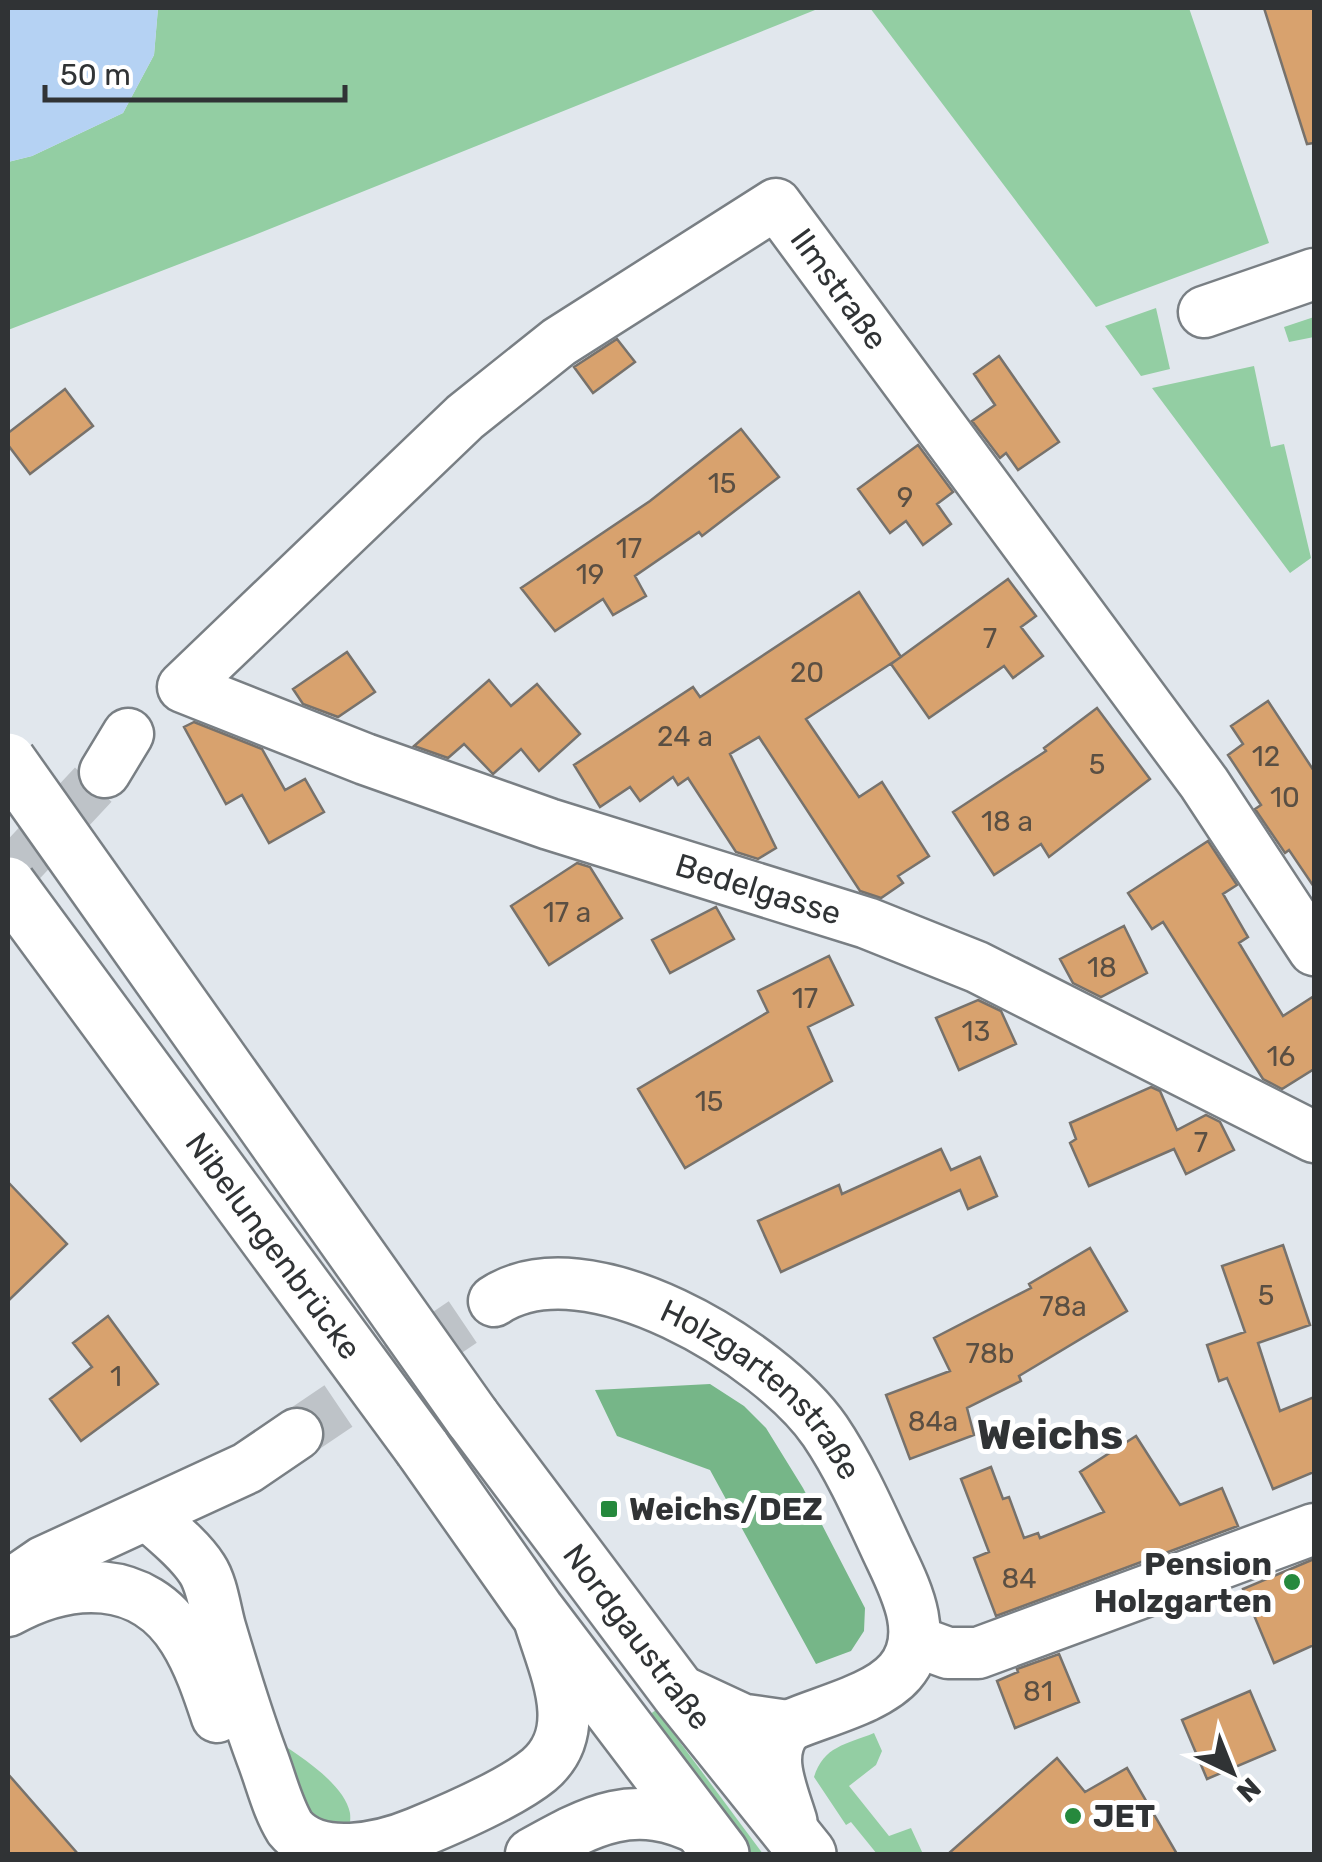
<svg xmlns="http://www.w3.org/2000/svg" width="1322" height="1862" viewBox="0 0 1322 1862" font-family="Rubik,sans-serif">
<rect width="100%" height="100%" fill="#e1e7ed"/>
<path fill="#93cea3" d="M158 8H820L247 238 8 330V162L32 156 123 113 154 55Z
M870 8H1189L1269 243 1096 307Z
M1156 308 1170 369 1141 376 1105 326Z
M1314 317V337L1289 342 1284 327Z
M1254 366 1271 447 1284 444 1311 558 1290 573 1152 388Z
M656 1710 763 1854H742L643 1719Z
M874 1733 882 1751 876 1765 849 1786 889 1836 911 1828 923 1854H877L851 1822 846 1825 814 1777C824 1746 845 1745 874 1733Z
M269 1736C294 1752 344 1782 350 1813 351 1821 349 1830 349 1837L302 1817Z"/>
<path fill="#76b688" d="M710 1384 744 1406 766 1428 803 1488 865 1608 864 1631 851 1651 816 1664 710 1470 617 1436 595 1390Z"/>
<path fill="#b5d2f3" d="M8 8H158L154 55 123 113 32 156 8 162Z"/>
<path fill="#d8a26e" stroke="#77726c" stroke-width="2.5" d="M1264 8H1314V143L1307 144Z
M617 339 635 362 593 393 574 367Z
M999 356 1059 442 1018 470 1006 453 1000 458 972 421 995 405 974 374Z
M65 389 93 426 30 474 8 445V433Z
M741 429 779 477 702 536 699 532 635 576 646 596 613 615 603 599 555 631 521 588 650 501Z
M918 445 953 492 937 504 951 524 923 545 906 521 890 533 858 489Z
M1008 579 1036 616 1021 627 1043 656 1013 678 1004 666 929 718 891 664Z
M859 592 901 657 806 719 859 797 882 782 929 856 898 876 903 883 881 898 860 891 759 737 730 754 776 848 758 859 736 852 688 778 678 785 673 777 640 801 630 787 600 807 574 765 693 687 700 697Z
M347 652 375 692 338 717 303 704 293 689Z
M489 680 511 706 537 684 580 734 539 771 521 749 493 774 464 744 448 758 414 746Z
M1268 701 1314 771V887L1289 850 1285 853 1255 809 1261 805 1228 755 1243 744 1231 726Z
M1097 708 1150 779 1049 857 1041 844 994 875 953 812 1046 751 1044 748Z
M194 722 262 749 285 790 305 779 324 812 269 843 242 795 226 804 184 727Z
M1208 841 1237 885 1223 894 1248 937 1239 943 1283 1016 1314 996V1069L1282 1089 1263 1079 1163 922 1152 929 1128 893Z
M577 863 590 867 622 918 549 965 511 906Z
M716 907 734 939 670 973 652 940Z
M1124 926 1147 973 1101 997 1073 983 1060 959Z
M829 956 853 1005 808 1027 832 1081 685 1168 638 1089 768 1012 758 991Z
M978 1000 1001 1011 1016 1044 959 1070 936 1018Z
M1151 1087 1160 1091 1177 1130 1206 1115 1220 1122 1234 1150 1186 1174 1174 1149 1089 1186 1070 1143 1076 1139 1070 1123Z
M941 1149 951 1170 980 1157 997 1196 968 1209 960 1190 781 1272 758 1221 839 1185 842 1194Z
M8 1182 67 1244 8 1301Z
M1283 1245 1310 1325 1258 1343 1280 1411 1314 1397V1472L1273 1489 1227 1378 1219 1381 1207 1345 1245 1332 1222 1266Z
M1090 1248 1127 1311 1019 1376 1021 1381 967 1408 974 1435 910 1459 886 1395 950 1371 934 1338 1031 1288 1029 1284Z
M108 1316 158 1384 81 1441 50 1399 92 1367 73 1343Z
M1136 1436 1180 1505 1222 1488 1238 1526 996 1616 974 1558 989 1552 961 1479 991 1467 1003 1499 1009 1497 1024 1538 1038 1533 1040 1538 1104 1512 1080 1472Z
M1314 1559V1645L1274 1663 1243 1589Z
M1059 1654 1079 1702 1015 1728 997 1681 1018 1672 1017 1669Z
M1250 1691 1275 1750 1207 1779 1182 1720Z
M1057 1758 1085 1792 1127 1768 1177 1854H948Z
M8 1774 78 1854H8Z"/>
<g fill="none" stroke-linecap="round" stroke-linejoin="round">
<path stroke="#bec3c8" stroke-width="50" stroke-dasharray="50 25" stroke-linecap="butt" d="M8 876 105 772
M297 1434 494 1301"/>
<defs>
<g id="minor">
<path d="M1204 312 1314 274"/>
<path d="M105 772 128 734"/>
<path id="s1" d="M1314 950 1204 783 776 204 559 342 465 417 183 687 365 759 549 824 867 923 977 967 1314 1137"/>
<path id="s2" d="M494 1301C586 1240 771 1353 825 1431 850 1468 869 1511 888 1552 905 1588 931 1636 900 1672 876 1700 818 1712 784 1728"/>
<path d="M148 1515C166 1531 189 1549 202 1569 212 1584 215 1609 220 1627 233 1671 246 1714 262 1757 271 1780 277 1807 290 1828 318 1862 381 1848 417 1833 451 1819 511 1793 539 1770 585 1731 555 1671 540 1622"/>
<path d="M8 1586 43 1562 247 1468 297 1434"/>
<path d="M8 1611C69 1577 143 1573 184 1639 199 1663 208 1690 217 1717"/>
<path d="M915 1641 948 1653H978L1314 1529"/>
<path d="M531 1854C592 1820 635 1796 703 1831"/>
</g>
<g id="major">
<path id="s3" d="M472 1417 679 1693 808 1854"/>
<path d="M422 1448 536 1610 721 1854"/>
<path d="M686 1696 742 1722 784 1728C762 1755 780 1792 789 1822"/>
</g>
</defs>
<use href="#minor" stroke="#797f84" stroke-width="55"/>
<use href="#major" stroke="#797f84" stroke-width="60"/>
<use href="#minor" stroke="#fff" stroke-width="50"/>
<use href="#major" stroke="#fff" stroke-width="55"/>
<defs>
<g id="major-bridge">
<path d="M8 761 472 1417"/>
<path id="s4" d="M8 885 422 1448"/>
</g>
</defs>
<use href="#major-bridge" stroke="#797f84" stroke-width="60" stroke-linecap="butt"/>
<use href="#major-bridge" stroke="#fff" stroke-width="55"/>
</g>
<g fill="#26893d" stroke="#fff" stroke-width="4">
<rect x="599" y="1499" width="20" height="20" rx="5"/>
<circle cx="1292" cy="1582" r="10"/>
<circle cx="1073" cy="1816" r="10"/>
</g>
<g text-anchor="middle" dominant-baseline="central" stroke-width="10" stroke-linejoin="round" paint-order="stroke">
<g font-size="28" fill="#5a4f43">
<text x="722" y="483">15</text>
<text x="905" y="497">9</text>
<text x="629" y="548">17</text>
<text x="590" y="574">19</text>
<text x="990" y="638">7</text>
<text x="807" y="672">20</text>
<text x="685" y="736">24 a</text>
<text x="1266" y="756">12</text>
<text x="1097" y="764">5</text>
<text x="1285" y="797">10</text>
<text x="1007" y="821">18 a</text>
<text x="567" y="912">17 a</text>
<text x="1102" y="967">18</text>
<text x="805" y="998">17</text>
<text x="976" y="1031">13</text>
<text x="1281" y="1056">16</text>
<text x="709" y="1101">15</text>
<text x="1201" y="1142">7</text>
<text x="1266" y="1295">5</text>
<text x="1063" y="1306">78a</text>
<text x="990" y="1353">78b</text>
<text x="116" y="1376">1</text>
<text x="933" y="1421">84a</text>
<text x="1019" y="1578">84</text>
<text x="1038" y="1691">81</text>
</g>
<g font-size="32" fill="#303335" stroke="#fff">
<text transform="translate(839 289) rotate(54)">Ilmstraße</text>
<text stroke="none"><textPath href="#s1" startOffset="2298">Bedelgasse</textPath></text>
<text stroke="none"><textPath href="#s4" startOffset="448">Nibelungenbrücke</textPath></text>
<text stroke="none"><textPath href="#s2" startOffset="305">Holzgartenstraße</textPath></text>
<text stroke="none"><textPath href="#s3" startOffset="275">Nordgaustraße</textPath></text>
</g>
<g font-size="32" font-weight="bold" fill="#303335" stroke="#fff" text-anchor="start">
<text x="629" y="1509">Weichs/DEZ</text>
<text x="1272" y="1564" text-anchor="end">Pension<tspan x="1272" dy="37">Holzgarten</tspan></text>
<text x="1093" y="1816">JET</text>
</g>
<g font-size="42" font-weight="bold" fill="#303335" stroke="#fff">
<text x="1050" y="1435">Weichs</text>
</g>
</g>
<rect width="1322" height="1862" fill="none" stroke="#303335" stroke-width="20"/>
<g transform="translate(1232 1772) rotate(137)" stroke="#ffffff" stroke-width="8" paint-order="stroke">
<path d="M0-8L18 38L0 25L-18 38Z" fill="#303335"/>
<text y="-15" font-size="28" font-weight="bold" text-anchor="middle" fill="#303335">N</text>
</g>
<path d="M45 85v15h300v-15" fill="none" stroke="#303335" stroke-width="5"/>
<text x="60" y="85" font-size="30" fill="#303335" stroke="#ffffff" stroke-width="8" paint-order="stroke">50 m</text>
</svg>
